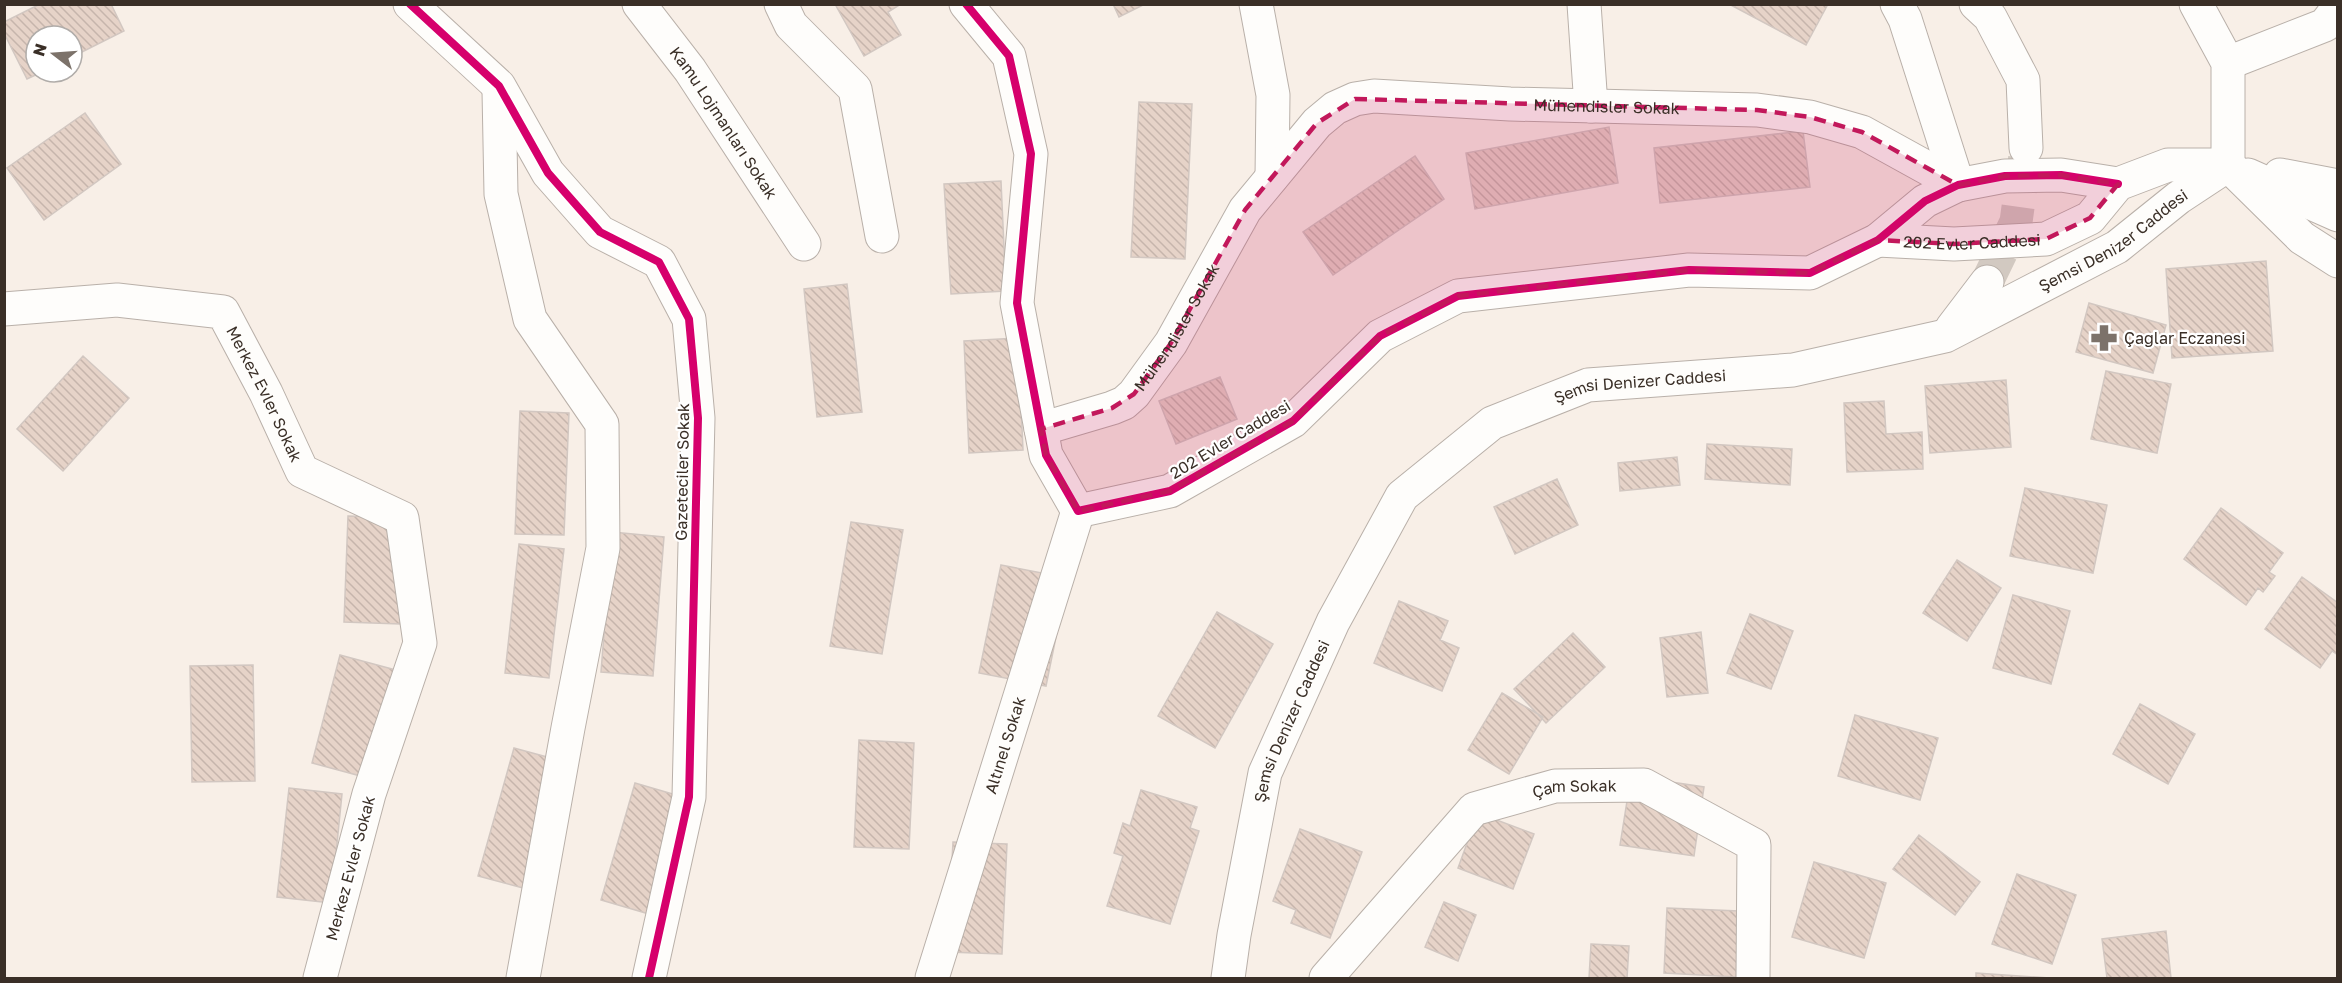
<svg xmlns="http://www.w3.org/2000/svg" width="2342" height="983" viewBox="0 0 2342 983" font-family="'Golos Text',sans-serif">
<defs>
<pattern id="building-back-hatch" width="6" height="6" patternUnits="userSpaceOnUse" patternTransform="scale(1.5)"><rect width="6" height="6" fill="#e6d3c8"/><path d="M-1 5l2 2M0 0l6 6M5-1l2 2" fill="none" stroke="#c6b5ac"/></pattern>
</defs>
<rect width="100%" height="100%" fill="#f8efe7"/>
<path fill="url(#building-back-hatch)" stroke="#d2c7c1" stroke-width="1.5" d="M40 4H111L124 31 72 57V36H36V72H42L27 79 4 33V22Z
M835 4H901L888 12 901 35 864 56Z
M1113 4H1145L1119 17Z
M1729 4H1828L1806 45Z
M1139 102 1192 104 1185 259 1131 257Z
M85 113 121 164 44 220 7 168Z
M1609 127 1618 183 1475 209 1466 153Z
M1803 131 1810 187 1660 203 1654 148Z
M1415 156 1444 199 1333 275 1303 232Z
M1001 181 1006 291 951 294 944 184Z
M2266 261 2273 351 2172 358 2166 269Z
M847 284 862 412 817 417 804 289Z
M2089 303 2166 325 2153 373 2076 352Z
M1018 338 1023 450 969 453 964 341Z
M83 356 129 398 63 471 17 429Z
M2106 371 2171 384 2157 453 2091 439Z
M1220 377 1237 419 1176 444 1159 401Z
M2006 380 2011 447 1930 453 1925 386Z
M1884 401 1886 434 1922 432 1923 469 1847 472 1844 403Z
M520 411 569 413 564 535 515 534Z
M1707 444 1792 449 1790 485 1705 479Z
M1677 457 1680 485 1620 491 1618 463Z
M1557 479 1578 525 1515 554 1494 507Z
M2025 488 2107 505 2093 573 2010 556Z
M2221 508 2283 553 2269 572 2275 576 2263 592 2258 588 2246 605 2184 559Z
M348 516 404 518 400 624 344 622Z
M851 522 903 530 882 654 830 646Z
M612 532 664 537 653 676 601 672Z
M519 544 564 549 549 678 505 673Z
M1957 560 2001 588 1967 641 1923 613Z
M1001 565 1068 578 1046 686 979 673Z
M2302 577 2338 603V655L2332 651 2320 668 2265 629Z
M2013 595 2070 611 2051 684 1993 668Z
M1399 601 1448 621 1440 640 1459 648 1442 691 1374 663Z
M1217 612 1273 644 1215 748 1158 716Z
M1750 614 1793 631 1771 689 1727 673Z
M1701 632 1708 693 1667 697 1660 638Z
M1573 633 1605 667 1546 723 1514 689Z
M340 655 396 670 368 778 312 763Z
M253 665 255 781 192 782 190 666Z
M1502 693 1543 717 1509 774 1468 750Z
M2140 704 2195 734 2168 784 2113 754Z
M1855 715 1938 738 1920 800 1838 776Z
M859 740 914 743 909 849 854 847Z
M514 748 562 761 527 889 478 876Z
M1631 776 1704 787 1694 856 1620 845Z
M635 783 683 797 649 914 601 900Z
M289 788 342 794 331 903 277 897Z
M1141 790 1197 807 1190 828 1199 831 1170 924 1107 906 1123 856 1114 853 1123 823 1130 826Z
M1478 813 1534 834 1513 889 1458 868Z
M1300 829 1362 852 1330 938 1291 923 1296 910 1273 901Z
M1919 835 1980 882 1955 915 1893 869Z
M953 842 1007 844 1002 954 947 952Z
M1814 862 1886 883 1864 958 1792 937Z
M2017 874 2076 895 2052 964 1992 944Z
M1444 902 1476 915 1458 961 1425 947Z
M1667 908 1739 911 1736 977 1664 973Z
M2166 931 2171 978H2107L2102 939Z
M1591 944 1629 946 1627 978H1589Z
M1976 973 2050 978H1976Z"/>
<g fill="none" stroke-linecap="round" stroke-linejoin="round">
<path stroke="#d2c9c1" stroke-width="33" stroke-dasharray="33 16" stroke-linecap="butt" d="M1987 282 2016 222 2026 148"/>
<defs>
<g id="street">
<path d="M410 4 499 86 548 173 600 232 659 262 689 319 698 418 689 797 649 978"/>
<path id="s1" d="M639 4 690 70 804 244"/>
<path d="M781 4 791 25 855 89 882 236"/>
<path d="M1256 4 1273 95 1272 177"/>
<path d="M1584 4 1591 106"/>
<path d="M2228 63 2325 25 2338 8"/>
<path d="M499 91 501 194 530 319 602 424 603 548 568 728 523 978"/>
<path d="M2228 165 2302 238 2338 261"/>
<path d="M2248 175 2338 215"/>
<path d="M2280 175 2338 186"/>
<path id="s2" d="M4 309 117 300 223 312 266 393 302 471 402 518 420 643 369 794 320 978"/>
<path id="s3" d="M1041 429 1112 408 1124 403 1134 394 1171 343 1245 210 1317 123 1335 108 1355 99 1374 96 1510 104 1757 110 1810 117 1862 132 1958 185"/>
<path id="s4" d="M1326 978 1474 809 1555 786 1644 785 1754 845 1753 978"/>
</g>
<g id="secondary">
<path d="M966 4 1009 56 1031 154 1017 303 1046 455 1078 511 1170 491 1293 421 1380 336 1458 296 1689 270 1810 273 1878 240 1925 201 1958 185 2005 176 2061 175 2118 184"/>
<path d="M1897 4 1905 19 1958 185"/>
<path d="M1976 4 1990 17 2023 80 2026 148"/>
<path d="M2196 4 2228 63V165"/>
<path id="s5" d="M1878 240 1954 244 2046 239 2090 218 2118 184 2168 165H2228"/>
<path d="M1952 328 1987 282"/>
<path id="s6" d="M932 978 1078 511"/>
<path id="s7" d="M1228 978 1234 935 1265 773 1333 622 1402 496 1492 423 1588 385 1793 370 1945 336 2117 247 2178 198 2228 165"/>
</g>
</defs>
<use href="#street" stroke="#b9b0a9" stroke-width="35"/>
<use href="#secondary" stroke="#b9b0a9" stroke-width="35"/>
<use href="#street" stroke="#fefdfb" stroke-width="33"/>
<use href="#secondary" stroke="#fefdfb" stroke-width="33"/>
<defs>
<path id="cycleway" d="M410 4 499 86 548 173 600 232 659 262 689 319 698 418 689 797 649 978
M966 4 1009 56 1031 154 1017 303 1046 455 1078 511 1170 491 1293 421 1380 336 1458 296 1689 270 1810 273 1878 240 1925 201 1958 185 2005 176 2061 175 2118 184"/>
</defs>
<use href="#cycleway" stroke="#fff" stroke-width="11"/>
<use href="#cycleway" stroke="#d6006c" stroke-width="8"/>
</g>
<path fill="#c2185b" fill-opacity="0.2" stroke="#c2185b" stroke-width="4.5" stroke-dasharray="12 8" stroke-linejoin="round" d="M1355 99 1757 110 1810 117 1862 132 1958 185 2005 176 2061 175 2118 184 2090 218 2046 239 1954 244 1878 240 1810 273 1689 270 1458 296 1380 336 1293 421 1170 491 1078 511 1046 455 1041 429 1112 408 1134 394 1171 343 1245 210 1317 123Z"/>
<defs>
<symbol id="pharmacy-bare" viewBox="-9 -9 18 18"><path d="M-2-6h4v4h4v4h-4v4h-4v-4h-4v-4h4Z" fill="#7c726a" stroke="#fff" stroke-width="2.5" paint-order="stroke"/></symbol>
</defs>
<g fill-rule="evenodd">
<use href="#pharmacy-bare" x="2085" y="319" width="38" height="38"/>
</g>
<g text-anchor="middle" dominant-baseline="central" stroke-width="4.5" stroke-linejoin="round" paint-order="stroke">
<g font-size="16" fill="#3a2f27" stroke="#fff">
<text stroke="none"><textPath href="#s3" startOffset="726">Mühendisler Sokak</textPath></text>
<text stroke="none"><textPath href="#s1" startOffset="146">Kamu Lojmanları Sokak</textPath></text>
<text stroke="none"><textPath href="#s5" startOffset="94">202 Evler Caddesi</textPath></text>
<text stroke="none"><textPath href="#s7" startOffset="1292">Şemsi Denizer Caddesi</textPath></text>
<text stroke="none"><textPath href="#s3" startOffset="180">Mühendisler Sokak</textPath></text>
<text stroke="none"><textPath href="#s7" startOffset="788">Şemsi Denizer Caddesi</textPath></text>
<text stroke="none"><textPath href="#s2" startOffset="312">Merkez Evler Sokak</textPath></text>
<text transform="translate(1230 439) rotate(-31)">202 Evler Caddesi</text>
<text transform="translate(682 472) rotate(-89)">Gazeteciler Sokak</text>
<text stroke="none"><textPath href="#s7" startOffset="266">Şemsi Denizer Caddesi</textPath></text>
<text stroke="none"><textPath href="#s6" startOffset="244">Altınel Sokak</textPath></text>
<text stroke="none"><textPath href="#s4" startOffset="328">Çam Sokak</textPath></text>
<text transform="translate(350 868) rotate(-75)">Merkez Evler Sokak</text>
</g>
<g font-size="16" fill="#3a2f27" stroke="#fff" text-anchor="start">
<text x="2124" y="338">Çağlar Eczanesi</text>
</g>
</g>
<rect width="2342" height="983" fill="none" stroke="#3a2f27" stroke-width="12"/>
<g transform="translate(54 54) rotate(287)"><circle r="28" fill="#ffffff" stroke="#b0aca9" stroke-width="1.5"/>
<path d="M0-4.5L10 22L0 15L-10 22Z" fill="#7c726a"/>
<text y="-9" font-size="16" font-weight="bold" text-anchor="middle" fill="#3a2f27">N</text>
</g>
</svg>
